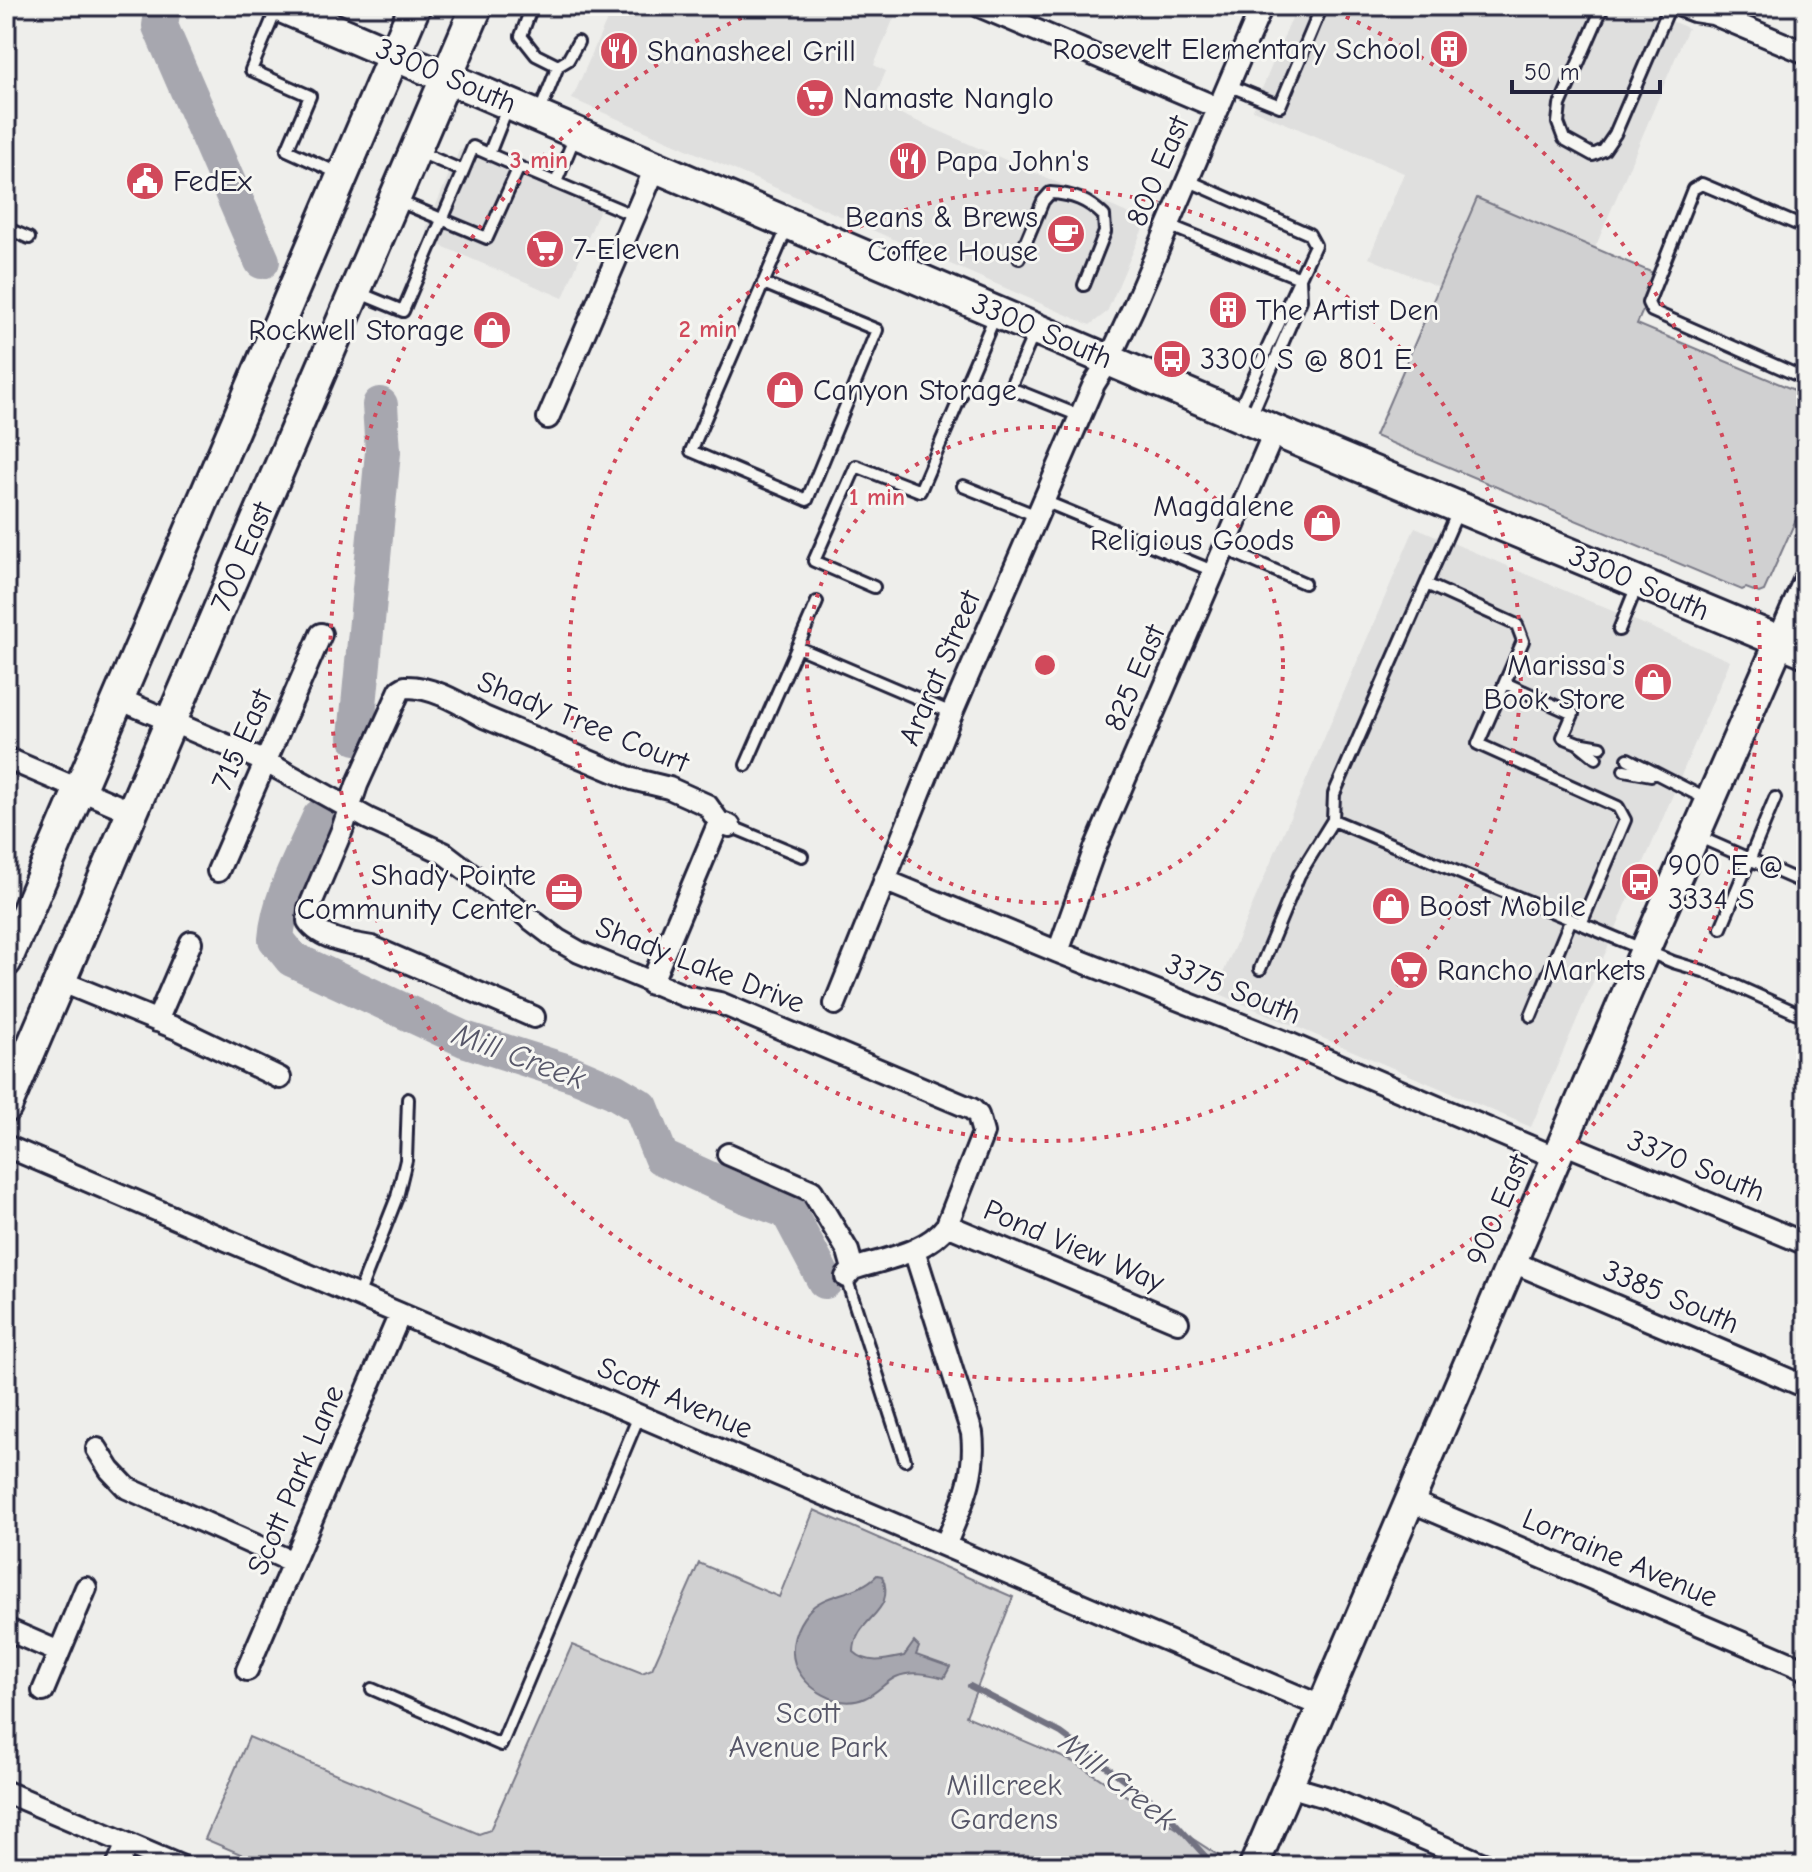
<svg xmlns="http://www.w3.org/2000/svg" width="1812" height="1872" viewBox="0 0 1812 1872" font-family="'Comic Neue',sans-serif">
<rect width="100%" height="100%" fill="#eeeeeb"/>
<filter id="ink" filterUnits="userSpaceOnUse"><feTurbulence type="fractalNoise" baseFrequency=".0125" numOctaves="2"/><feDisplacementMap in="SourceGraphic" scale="16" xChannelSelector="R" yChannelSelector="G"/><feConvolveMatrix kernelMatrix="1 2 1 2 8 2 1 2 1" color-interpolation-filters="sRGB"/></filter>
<g filter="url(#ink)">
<path fill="#dfdfde" d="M613 6H880L896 13 874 65 886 71 873 102 1143 220 1144 226 1107 312 1090 325 572 99Z
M1297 6H1635L1688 28 1595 248 1477 199 1439 287 1369 258 1404 173 1253 110Z
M473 144 604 199 563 298 430 241 426 229 459 151Z
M1415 527 1730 661 1531 1127 1215 992Z"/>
<path fill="#d0d0d1" stroke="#797986" stroke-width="2" d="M1477 198 1658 275 1637 324 1806 395V497L1764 591 1759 593 1746 588 1742 590 1375 436Z
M814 1510 1013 1597 966 1716 1076 1763 1222 1858 1219 1866H269L205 1839 249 1737 479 1834 490 1830 572 1645 642 1673 652 1669 699 1563 779 1597Z"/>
<path fill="#a7a7af" stroke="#727281" stroke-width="2" d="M877 1575 882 1576C898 1614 854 1617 854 1652 868 1665 886 1660 904 1656L914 1642 919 1647 916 1655 950 1667 944 1678C929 1674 911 1670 896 1677 885 1682 877 1693 865 1698 839 1710 805 1689 795 1664 789 1646 796 1626 808 1612 824 1592 857 1596 877 1575Z"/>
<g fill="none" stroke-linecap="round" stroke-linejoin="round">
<path stroke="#727281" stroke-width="6" d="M970 1686 1061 1733 1161 1807 1214 1866"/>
<path stroke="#a7a7af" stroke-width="36" d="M163 6 160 26 262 261
M356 737 383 452 380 405
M320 817C303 855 279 898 276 939L292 959 464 1039 574 1074 614 1091 641 1107 661 1157 744 1195 788 1211 825 1281"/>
<defs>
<path id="service" d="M532 6 521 36 536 55 558 66 568 60 578 42
M1603 6 1560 105 1558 123 1564 139 1593 155 1604 150 1615 134 1670 6
M277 8 251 70 310 96 287 150 340 174
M1228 85 1280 106 1322 6
M539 114 558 66
M417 151 463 171 473 147 489 154 508 106
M489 154 519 167
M1187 180 1309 234 1315 245 1238 412
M556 182 576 134
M396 200 487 238 519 167 635 216
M1168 225 1300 278 1301 300 1251 416
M6 228 29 238
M1806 228 1702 184 1693 189 1648 303 1652 311 1806 379
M1019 258 1043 201 1050 193C1072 194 1088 200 1104 216L1105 232 1084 285
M763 283 877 330 807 500 691 451 787 228
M357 292 403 311 463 171
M1035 331 1010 388 1080 416
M963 486 1037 516
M1044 501 1213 571
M1459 509 1334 794 1333 820 1673 962 1703 971 1797 1013
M1223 548 1304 583
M1426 584 1517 625 1523 641 1478 744 1618 807 1625 820 1581 924
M874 587 814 561 856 466 920 491 996 314
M1619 630 1638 583
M797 647 952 713
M1505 683 1573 714 1563 737 1578 743 1601 747
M1579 744 1596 758
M1628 759 1708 800
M746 765 817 602
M1624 770 1651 775
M730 826 802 856
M1697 836 1806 884
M1721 928 1775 798
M1260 969 1299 875 1333 820
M1531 1016 1571 919
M846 1277 905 1460
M358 1296 397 1197 406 1160 408 1099
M372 1689 501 1745 639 1416"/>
<path id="minor" d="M979 6 1218 108
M1681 6 1694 11 1713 14 1806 53
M548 418 656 166
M119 699 266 762 369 819 444 853 558 940 579 952 685 996 720 1003 972 1109 978 1115 983 1133 947 1225C927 1253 884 1259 853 1269L846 1277
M6 758 132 812
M218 871 321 634
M884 880 1058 952 1288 1043 1557 1158
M1058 952 1094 851 1275 430
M60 981 180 1030 280 1078
M651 984 719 822
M835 1004 952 713 1094 384 1109 360 1134 306 1262 6
M534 1017 372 947C351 944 320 939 308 921L309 908 342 830 357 785 400 690 405 687C433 686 461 704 484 717L632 779 669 788 707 805 719 822 730 826
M157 1021 191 942
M1563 1143 1806 1244
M6 1146 1321 1706
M728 1154 812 1191 848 1251 853 1269
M947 1225 1178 1322
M914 1250 972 1433C977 1477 961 1506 945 1546
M1513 1262 1806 1387
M97 1449 110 1470 127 1488 293 1562
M1410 1501 1806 1670
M6 1629 59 1652
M247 1670 400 1314
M43 1691 86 1588
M1288 1786 1329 1798 1488 1866
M6 1792 180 1866
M117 1866 127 1844"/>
<path id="tertiary" d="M1780 641 1806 581"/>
<path id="secondary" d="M1254 1866 1645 950 1780 641"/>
<path id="primary" d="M279 6 1249 420 1806 652
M6 961 415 6
M6 1107 477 6"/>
</defs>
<use href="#service" stroke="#22223b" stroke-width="16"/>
<use href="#minor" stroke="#22223b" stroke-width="26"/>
<use href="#tertiary" stroke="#22223b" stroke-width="30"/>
<use href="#secondary" stroke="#22223b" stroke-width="34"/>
<use href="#primary" stroke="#22223b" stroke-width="36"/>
<use href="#service" stroke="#f6f6f2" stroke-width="10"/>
<use href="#minor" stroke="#f6f6f2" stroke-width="20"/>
<use href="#tertiary" stroke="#f6f6f2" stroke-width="24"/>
<use href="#secondary" stroke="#f6f6f2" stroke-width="28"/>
<use href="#primary" stroke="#f6f6f2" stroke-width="30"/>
</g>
</g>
<g fill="none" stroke="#d1495b" stroke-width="4" stroke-dasharray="4 8">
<circle cx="1045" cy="665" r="238"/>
<circle cx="1045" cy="665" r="476"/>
<path d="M1324 7A715 715 0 1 1 766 7"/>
</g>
<defs>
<symbol id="building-disc" viewBox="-11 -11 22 22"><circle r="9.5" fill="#d1495b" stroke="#f6f6f2"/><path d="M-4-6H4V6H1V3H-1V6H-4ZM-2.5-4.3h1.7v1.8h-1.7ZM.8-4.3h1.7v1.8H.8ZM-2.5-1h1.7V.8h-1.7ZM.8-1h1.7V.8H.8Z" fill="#fff"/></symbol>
<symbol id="restaurant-disc" viewBox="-11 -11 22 22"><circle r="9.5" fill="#d1495b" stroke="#f6f6f2"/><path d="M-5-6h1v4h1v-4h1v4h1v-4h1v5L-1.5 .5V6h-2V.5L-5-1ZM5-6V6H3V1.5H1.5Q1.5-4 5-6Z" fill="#fff"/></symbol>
<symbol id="supermarket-disc" viewBox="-11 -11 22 22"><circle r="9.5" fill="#d1495b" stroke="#f6f6f2"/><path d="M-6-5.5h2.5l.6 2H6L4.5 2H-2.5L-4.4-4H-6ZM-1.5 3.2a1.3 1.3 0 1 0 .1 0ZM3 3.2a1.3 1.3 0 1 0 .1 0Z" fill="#fff"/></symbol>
<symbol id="civic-disc" viewBox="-11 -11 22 22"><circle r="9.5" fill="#d1495b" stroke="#f6f6f2"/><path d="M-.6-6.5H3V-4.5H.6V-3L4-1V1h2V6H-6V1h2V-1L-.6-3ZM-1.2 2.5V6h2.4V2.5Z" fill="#fff"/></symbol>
<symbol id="cafe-disc" viewBox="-11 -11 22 22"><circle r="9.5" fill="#d1495b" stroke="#f6f6f2"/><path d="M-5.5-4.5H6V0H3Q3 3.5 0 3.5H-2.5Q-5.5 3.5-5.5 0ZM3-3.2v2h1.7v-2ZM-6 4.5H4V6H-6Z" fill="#fff"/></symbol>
<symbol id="shop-disc" viewBox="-11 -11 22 22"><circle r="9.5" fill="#d1495b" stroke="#f6f6f2"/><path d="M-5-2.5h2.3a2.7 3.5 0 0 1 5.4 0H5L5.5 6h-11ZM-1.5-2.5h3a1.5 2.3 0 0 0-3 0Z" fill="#fff"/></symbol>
<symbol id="bus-disc" viewBox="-11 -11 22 22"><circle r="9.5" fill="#d1495b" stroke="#f6f6f2"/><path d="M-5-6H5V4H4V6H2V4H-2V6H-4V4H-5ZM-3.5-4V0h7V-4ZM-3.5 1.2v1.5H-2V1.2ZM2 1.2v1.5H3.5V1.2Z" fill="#fff"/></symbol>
<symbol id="office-disc" viewBox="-11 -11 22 22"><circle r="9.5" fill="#d1495b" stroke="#f6f6f2"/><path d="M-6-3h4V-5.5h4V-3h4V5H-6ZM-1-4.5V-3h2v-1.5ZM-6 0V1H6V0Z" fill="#fff"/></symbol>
</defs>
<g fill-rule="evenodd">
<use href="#building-disc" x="1427" y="27" width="44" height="44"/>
<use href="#restaurant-disc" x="597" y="29" width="44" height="44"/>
<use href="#supermarket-disc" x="793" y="76" width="44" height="44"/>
<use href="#restaurant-disc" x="886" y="139" width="44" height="44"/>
<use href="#civic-disc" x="123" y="159" width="44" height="44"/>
<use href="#cafe-disc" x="1044" y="212" width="44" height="44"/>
<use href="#supermarket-disc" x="523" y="227" width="44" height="44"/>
<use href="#building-disc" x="1206" y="288" width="44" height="44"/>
<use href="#shop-disc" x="470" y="308" width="44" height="44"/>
<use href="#bus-disc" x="1150" y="337" width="44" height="44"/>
<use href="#shop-disc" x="763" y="368" width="44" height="44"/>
<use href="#shop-disc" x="1300" y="501" width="44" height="44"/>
<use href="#shop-disc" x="1631" y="660" width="44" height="44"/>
<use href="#bus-disc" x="1618" y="860" width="44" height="44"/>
<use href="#office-disc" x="542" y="870" width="44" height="44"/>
<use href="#shop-disc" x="1369" y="884" width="44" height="44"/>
<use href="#supermarket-disc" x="1387" y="948" width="44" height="44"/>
</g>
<g text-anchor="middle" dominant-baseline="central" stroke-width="6" stroke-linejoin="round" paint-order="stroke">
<g font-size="30" fill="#22223b" stroke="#f6f6f2" text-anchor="start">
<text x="1421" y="49" text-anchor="end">Roosevelt Elementary School</text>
<text x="647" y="51">Shanasheel Grill</text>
<text x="843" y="98">Namaste Nanglo</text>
<text x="936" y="161">Papa John's</text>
<text x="173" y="181">FedEx</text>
<text x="1038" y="217" text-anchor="end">Beans &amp; Brews<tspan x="1038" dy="34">Coffee House</tspan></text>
<text x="573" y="249">7-Eleven</text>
<text x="1256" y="310">The Artist Den</text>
<text x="464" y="330" text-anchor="end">Rockwell Storage</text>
<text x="1200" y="359">3300 S @ 801 E</text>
<text x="813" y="390">Canyon Storage</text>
<text x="1294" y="506" text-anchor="end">Magdalene<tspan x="1294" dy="34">Religious Goods</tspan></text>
<text x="1625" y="665" text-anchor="end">Marissa's<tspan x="1625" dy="34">Book Store</tspan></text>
<text x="1668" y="865">900 E @<tspan x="1668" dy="34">3334 S</tspan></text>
<text x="536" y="875" text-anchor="end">Shady Pointe<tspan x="536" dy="34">Community Center</tspan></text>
<text x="1419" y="906">Boost Mobile</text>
<text x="1437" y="970">Rancho Markets</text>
</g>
<g font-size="30" fill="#22223b" stroke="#f6f6f2">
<text transform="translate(446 76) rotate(23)">3300 South</text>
<text transform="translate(1158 171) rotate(-67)">800 East</text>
<text transform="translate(1042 331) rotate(23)">3300 South</text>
<text transform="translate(242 557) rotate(-67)">700 East</text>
<text transform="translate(1639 583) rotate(23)">3300 South</text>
<text transform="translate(940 668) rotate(-67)">Ararat Street</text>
<text transform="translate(1135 678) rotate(-67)">825 East</text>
<text transform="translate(583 722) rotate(22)">Shady Tree Court</text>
<text transform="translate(242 740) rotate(-66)">715 East</text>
<text transform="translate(700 965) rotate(21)">Shady Lake Drive</text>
<text transform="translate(1233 989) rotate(22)">3375 South</text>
<text transform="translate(1696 1166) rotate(22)">3370 South</text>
<text transform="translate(1498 1210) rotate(-67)">900 East</text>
<text transform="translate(1074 1246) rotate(23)">Pond View Way</text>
<text transform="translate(1671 1297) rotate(23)">3385 South</text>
<text transform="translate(675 1398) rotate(23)">Scott Avenue</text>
<text transform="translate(296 1480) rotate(-67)">Scott Park Lane</text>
<text transform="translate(1620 1558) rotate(23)">Lorraine Avenue</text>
</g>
<g font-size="30" fill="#565668" stroke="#f6f6f2">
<text x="808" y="1713">Scott<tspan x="808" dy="34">Avenue Park</tspan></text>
<text x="1004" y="1785">Millcreek<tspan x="1004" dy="34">Gardens</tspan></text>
</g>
<g font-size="32" font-style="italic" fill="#575769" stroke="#f6f6f2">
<text transform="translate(519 1056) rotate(20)">Mill Creek</text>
<text transform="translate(1118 1781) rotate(38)">Mill Creek</text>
</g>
</g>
<circle cx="1045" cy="665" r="12" fill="#d1495b" stroke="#f6f6f2" stroke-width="4"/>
<g font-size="24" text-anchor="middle" font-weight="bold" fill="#d1495b" stroke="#f6f6f2" stroke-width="6" stroke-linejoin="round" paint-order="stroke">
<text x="539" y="168">3 min</text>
<text x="708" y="337">2 min</text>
<text x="877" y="505">1 min</text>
</g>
<rect width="1812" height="1872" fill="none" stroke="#f6f6f2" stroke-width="32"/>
<rect x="16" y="16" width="1780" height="1840" fill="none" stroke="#22223b" stroke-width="3" filter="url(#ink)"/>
<path d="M1512 80v12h148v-12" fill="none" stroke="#22223b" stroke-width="4"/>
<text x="1524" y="80" font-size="24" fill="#22223b" stroke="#f6f6f2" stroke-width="6" paint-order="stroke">50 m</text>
</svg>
